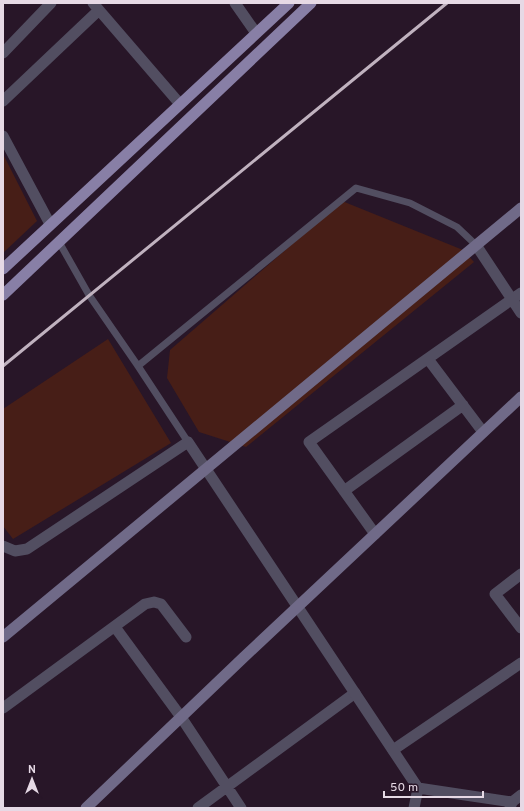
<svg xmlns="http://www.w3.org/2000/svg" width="524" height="811" viewBox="0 0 524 811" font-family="Overpass,sans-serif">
<rect width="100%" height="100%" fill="#281628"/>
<path fill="#471e17" d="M3 154 37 221 3 253Z
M342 201 463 250 474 262 246 447 199 432 167 378 170 350Z
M108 339 171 443 13 539 3 526V409Z"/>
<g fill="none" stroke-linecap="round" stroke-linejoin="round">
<path stroke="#524e61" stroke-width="7" d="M59 242 89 295 138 366 188 442
M138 366 356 188 410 203 457 227 476 245"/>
<path stroke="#524e61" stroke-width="11" d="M235 3 256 33
M99 10 180 104
M3 53 51 3
M3 101 99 10 93 3
M3 136 50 224
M476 245 521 313
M428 359 483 432
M344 491 463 405
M375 534 309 442 521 293
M521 574 495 594 521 628
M115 627 181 717 241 808
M3 708 145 604 154 602 161 604 186 637
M393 750 521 663
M512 802 521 795
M198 808 355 693"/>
<path stroke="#524e61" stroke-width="11" d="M3 546 15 551 27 549 188 442 418 788 414 808
M418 788 512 802 510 808"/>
<path stroke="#706a88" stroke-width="11" d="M3 637 521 208
M86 808 244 657 521 397"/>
<path stroke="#887fa6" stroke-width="11" d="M3 269 289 3
M3 295 311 3"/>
<path stroke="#c0b2bf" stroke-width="3" d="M3 366 447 3"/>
</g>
<rect width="524" height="811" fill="none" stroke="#e6d9e5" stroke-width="8"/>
<g transform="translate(32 779)" stroke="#281628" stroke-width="3" paint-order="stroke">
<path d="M0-3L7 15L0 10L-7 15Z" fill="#e6d9e5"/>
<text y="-6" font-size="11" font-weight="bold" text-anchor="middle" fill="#e6d9e5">N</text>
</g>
<path d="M384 791v6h99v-6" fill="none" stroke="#e6d9e5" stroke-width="2"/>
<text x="390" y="791" font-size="12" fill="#e6d9e5" stroke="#281628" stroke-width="3" paint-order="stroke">50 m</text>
</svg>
